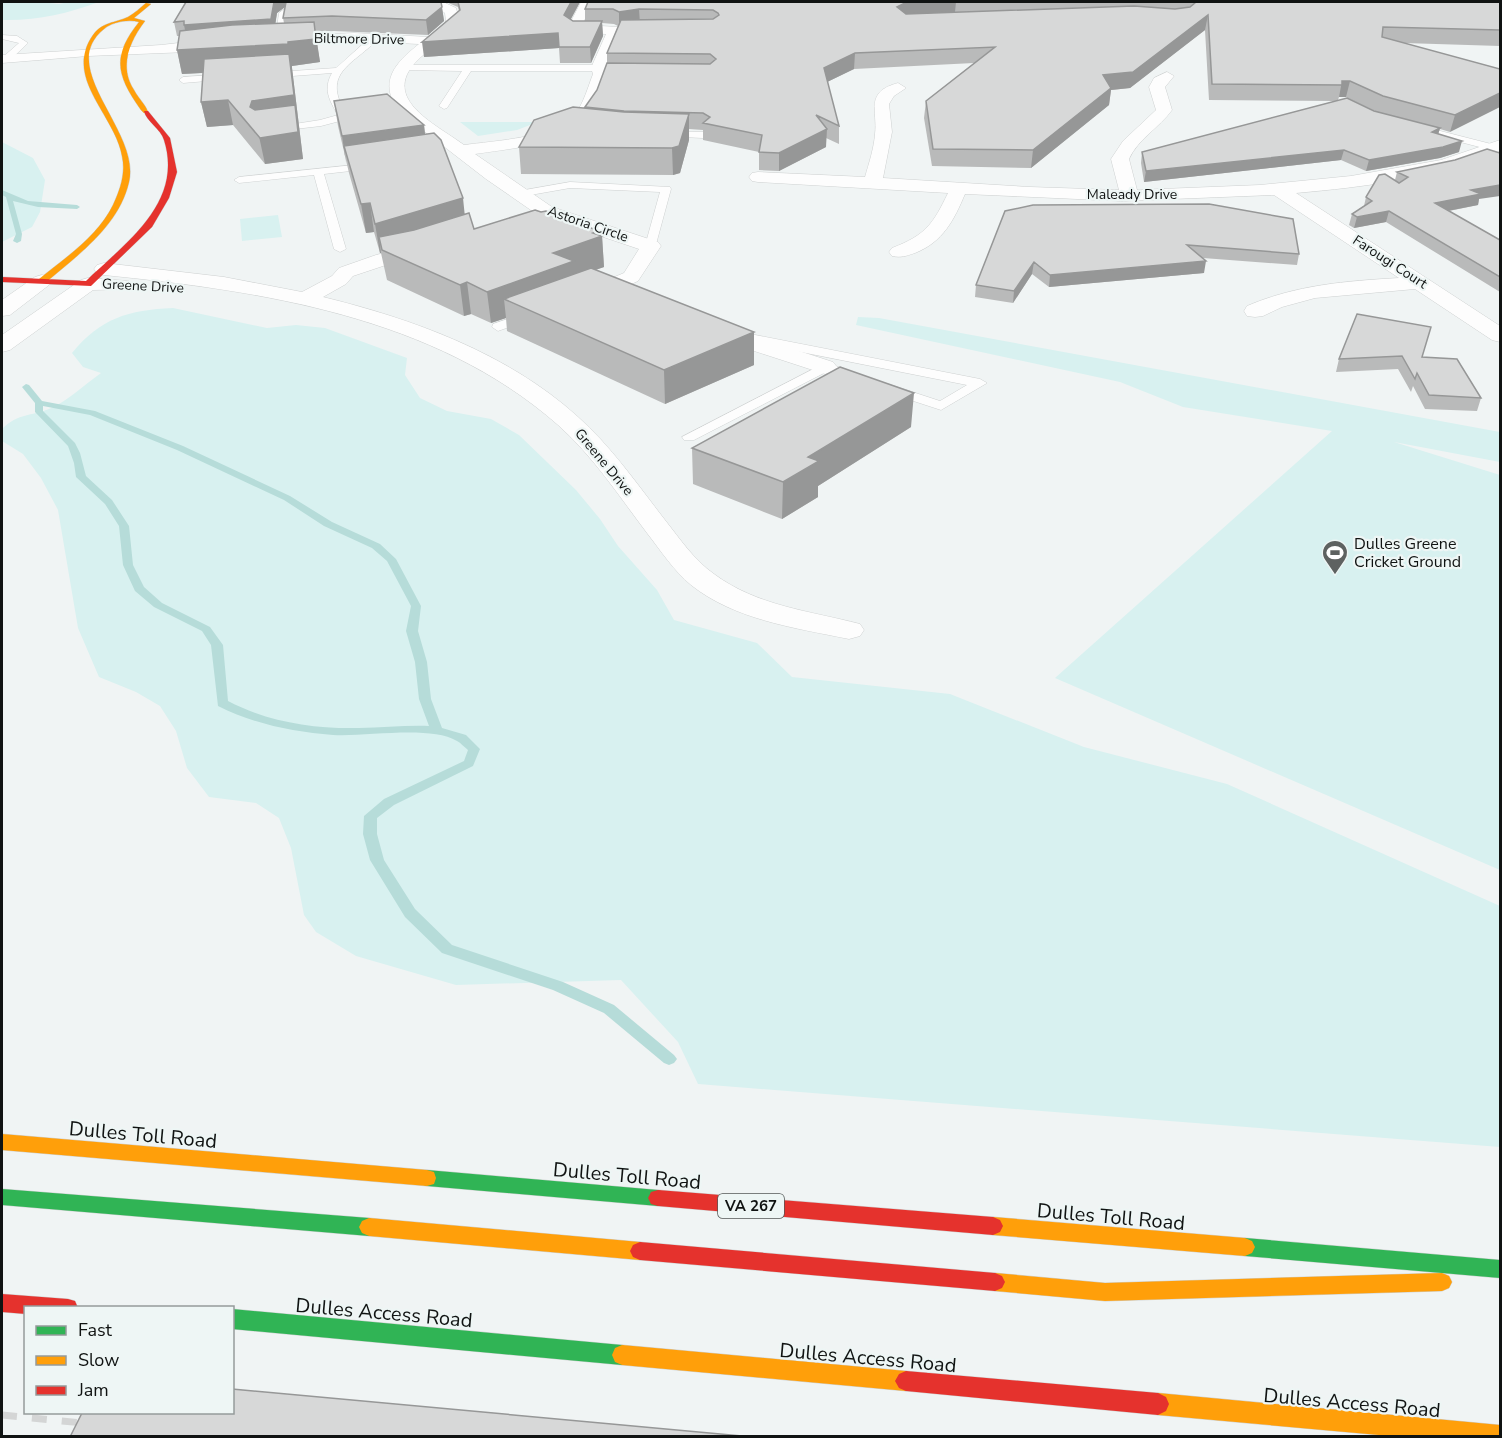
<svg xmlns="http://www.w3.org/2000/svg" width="1502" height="1438" viewBox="0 0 1502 1438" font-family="'Nunito Sans',sans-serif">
<rect width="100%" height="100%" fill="#f0f4f4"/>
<path fill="#d8f1f0" d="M2 2H40L59 4 68 2H99C66 14 36 21 2 20Z
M460 122H538L517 130 478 136Z
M2 142 33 158 45 180 40 212 32 227 2 242Z
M278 215 282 237 242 241 240 219Z
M173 308 267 328 296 325 325 328 407 358 405 375 420 398 447 411 491 419 519 435 576 490 600 519 618 546 657 590 674 620 757 643 792 677 950 694 1084 747 1227 784 1500 906V1147L698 1084 678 1042 621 980 456 985 356 956 316 932 304 915 291 848 279 818 256 803 209 797 187 768 176 731 160 706 136 692 99 677 78 628 58 510 41 478 23 454 2 441V429C20 412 30 417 49 409 68 401 84 385 101 373L83 367 72 353C101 318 128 310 173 308Z
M858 317 879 318 1500 432V462L1394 442 1500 475V870L1055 678 1332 431 1183 407 1120 382 856 325Z"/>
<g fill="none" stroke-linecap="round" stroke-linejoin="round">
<path fill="#b6dcd9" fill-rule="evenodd" d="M2 190 28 201 77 205 80 207 77 209 38 207 13 201 22 234 21 241 17 243 13 241 16 234 6 197 2 195Z
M26 384 29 385 42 401 95 411 183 446 290 496 332 522 380 544 396 559 421 606 418 631 427 662 431 699 442 728 466 735 480 749 473 766 394 805 377 818V834L384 860 415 909 452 945 563 982 614 1005 674 1055 677 1059 674 1063 669 1065 664 1063 604 1013 553 990 442 953 405 917 370 860 363 834 364 816 384 799 464 761 468 750C464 747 461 743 457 741 430 725 366 737 333 735 293 732 254 724 218 706L211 645 202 631 154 607 135 591 123 565 119 526 105 504 76 477 74 463 68 446 35 412V403L22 387ZM43 406 90 415 177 450 284 500 324 526 372 548 387 561 411 606 406 631 415 662 419 699 429 726C406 725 383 728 359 728 314 729 268 722 228 701L223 645 210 627 162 603 144 587 133 565 129 526 112 500 86 476 80 453 75 443 43 411Z"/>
<defs>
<path id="lane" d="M294 2H302L287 14 282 40 275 42 279 13Z
M2 35 17 36 28 43 9 61H3V57L19 43 2 39Z
M372 36 379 38C355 64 320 72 346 113L356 111 361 114 359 116 321 126 269 132V128L320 120 338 115C329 100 323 89 332 73L266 78 263 77V73L336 68Z
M404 65H598L602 68 598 71H471L447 108 444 109 439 106 462 71 401 70 400 68Z
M228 74 231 75V79L183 83 179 80 183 77Z
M1413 124 1499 146 1500 148 1495 151 1410 129 1408 127Z
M663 131 703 132 708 135 703 138 660 136 658 134Z
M373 163 378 166 377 168 324 174 346 249 340 252 334 249 314 175 239 183 234 180 239 177Z
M570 182 670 187 671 189 655 248 651 249 645 246 660 192 570 188 519 197 514 194 519 191Z
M531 311 537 315 535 318 498 331 492 327 493 324Z
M745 333 980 379 987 383 941 410 883 391 881 388 888 384 940 401 967 385 740 340 738 337Z
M825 363 845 369 847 372 840 376 826 372 694 440H684L682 437Z"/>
<path id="street" d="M428 2H443L456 8 460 23C449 37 433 46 421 57 376 97 434 123 464 145 493 141 557 138 576 113 584 102 588 87 593 74L591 68 606 34 569 32 567 29 581 2H593L582 25 619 27 621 30 605 68C608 77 603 85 600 94 597 104 592 115 585 122 562 145 506 149 475 154L552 207 658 242 661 246 638 281 625 287 639 293 643 297 639 301C627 304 604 297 597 287L600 283 624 273 639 249 538 215 486 179 398 111C379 81 394 64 419 44L354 41 272 45 265 41 272 37 354 33 429 37 446 22 445 13Z
M223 38 230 42 228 45 194 49 188 52 88 56 2 63V55L161 45Z
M1167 72 1174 76 1165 87 1172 110C1159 128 1138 139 1129 159L1137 190 1260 185 1351 176 1441 160 1500 140V151C1437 178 1364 187 1296 193L1500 326V342L1492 340 1415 289 1315 298 1282 307 1263 316 1255 317 1247 316 1244 311 1247 306C1296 285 1346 281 1399 278L1274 195 1122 201 965 194C954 220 943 242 915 253 906 256 901 258 892 256L889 252 892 248C926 235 933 224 948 193L758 182 752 181 749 177 752 173 758 172 865 177C869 163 874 148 875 134 878 111 864 92 898 83L906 88 894 96 889 104 892 132 883 178 1030 187 1119 190 1111 159 1123 141 1156 110 1149 87 1154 78Z
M426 243 433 245 436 249 433 253 389 264 353 276 346 284 323 297C413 319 507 353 577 416 611 446 637 484 665 520 680 539 694 560 714 574 757 606 810 611 860 624L864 630 860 636 849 639C796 628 735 620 691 585 674 571 661 551 647 533 619 496 593 456 558 425 434 316 262 291 104 275L97 273 94 269 97 265 104 263 224 277 302 292 332 276 339 268 376 255Z
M42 275 49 277 52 281 49 285 10 315 2 316V300L35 277Z
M88 278 129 281 132 285 129 289 93 290 10 350 2 352V335L81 280Z
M710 322 833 362 837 367 833 372 825 374 702 334 699 329 702 324Z"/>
<path id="fast" d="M427 1170 658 1190 665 1192 668 1198 665 1204 658 1206 427 1186 420 1184 418 1178 420 1172Z
M2 1189 369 1218 376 1221 379 1227 376 1233 369 1236 2 1205Z
M1245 1238 1500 1260V1278L1245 1256 1238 1253 1235 1247 1238 1241Z
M232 1309 622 1345 629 1348 632 1355 629 1362 622 1365 232 1329Z"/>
<path id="slow" d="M146 3 151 4 134 18 145 21C129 42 119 67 134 90 138 98 147 106 148 113H144L141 110C117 76 111 57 139 22 128 19 112 22 104 29 55 68 141 131 129 182 119 226 78 255 45 283H39V279C65 258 98 236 113 205 120 190 126 173 122 156 115 115 63 78 93 35 102 22 115 23 128 17 135 13 140 8 146 3Z
M2 1134 427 1170 434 1172 436 1178 434 1184 427 1186 2 1150Z
M993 1217 1245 1238 1252 1241 1255 1247 1252 1253 1245 1256 993 1235 986 1232 983 1226 986 1220Z
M369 1218 640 1242 647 1245 650 1251 647 1257 640 1260 369 1236 362 1233 359 1227 362 1221Z
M995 1273 1105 1283 1442 1273 1449 1276 1452 1282 1449 1288 1442 1291 1105 1301 995 1291 988 1288 985 1282 988 1276Z
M622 1345 906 1371 913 1374 917 1381 913 1388 906 1391 622 1365 615 1362 612 1355 615 1348Z
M1158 1393 1500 1425V1436H1390L1158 1415 1150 1411 1147 1404 1150 1397Z"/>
<path id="jam" d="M144 111H148L170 138 177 172 169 198 152 227 91 286 2 282V277L86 281C125 243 184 203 164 140 161 129 146 121 144 111Z
M658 1190 993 1217 1000 1220 1003 1226 1000 1232 993 1235 658 1206 651 1204 648 1198 651 1192Z
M640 1242 995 1273 1002 1276 1005 1282 1002 1288 995 1291 640 1260 633 1257 630 1251 633 1245Z
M2 1294 68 1299 75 1301 78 1308H26V1314L2 1312Z
M906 1371 1158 1393 1166 1397 1169 1404 1166 1411 1158 1415 906 1391 899 1388 895 1381 899 1374Z"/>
</defs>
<use href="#lane" stroke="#ced1d1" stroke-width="1"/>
<use href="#street" stroke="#ced1d1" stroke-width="1"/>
<use href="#fast" stroke="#ced1d1" stroke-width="1"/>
<use href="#slow" stroke="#ced1d1" stroke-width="1"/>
<use href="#jam" stroke="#ced1d1" stroke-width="1"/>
<use href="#lane" fill="#fdfdfd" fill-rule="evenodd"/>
<use href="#street" fill="#fdfdfd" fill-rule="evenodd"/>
<use href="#fast" fill="#30b455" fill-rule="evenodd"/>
<use href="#slow" fill="#ff9f0a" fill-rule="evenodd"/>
<use href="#jam" fill="#e5322d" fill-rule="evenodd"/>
<path stroke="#d4d5d5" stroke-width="7" stroke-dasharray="15 15" stroke-linecap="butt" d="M2 1415 93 1424"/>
</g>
<path fill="#b9baba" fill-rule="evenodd" d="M186 2H441L444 21 428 35 334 31 315 32 320 62 292 66V68L303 159 265 164 233 125 207 127 201 102 203 73 182 74 177 50 179 36H177L174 22ZM286 6 283 18 284 23 275 24 277 13Z
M446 2H580L571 19 573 21H585V9L588 2H1500V46L1404 43 1500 69 1450 132 1440 129 1438 134 1459 152 1440 158 1366 171 1341 160 1144 182 1141 163 1142 152 1335 101 1209 100 1205 30 1130 88 1111 90 1109 105 1031 168 932 166 924 118 926 101 974 63 854 69 827 82 839 126V144L826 138V147L779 171 759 170V152L703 140V130L689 129V140L680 173 673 175 521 174 519 147 585 108 597 90 607 63V53L618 26 614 24 602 23 603 36 591 63H560L559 48 424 57 459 11 458 7ZM1339 97H1346L1377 112 1338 100Z
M334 101 424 125 425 135 465 215 474 229 599 231 600 236H602L604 267 595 270 754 332V365L665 404 507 331 506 318 491 323 471 314 464 316 387 280 381 253H380L374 232 366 233 349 173 338 126Z
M1397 172 1479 199 1478 205 1449 211 1500 240V292L1386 222 1354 228 1349 225 1352 214 1364 206 1366 197 1395 180Z
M1005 211 1299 254 1297 265 1203 258 1204 273 1049 287 1032 274 1013 303 975 297 976 285Z
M1357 314 1422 357 1481 398 1477 411 1425 409 1413 386 1411 392 1398 369 1336 372 1339 359Z
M911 427 818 486V497L782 519 693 484 692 448Z"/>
<path fill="#969797" d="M274 2H292L277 13 274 33 187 40 184 25Z
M571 2H580L565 30 564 15Z
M906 2H956L955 12 905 16 897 7Z
M442 7 444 21 428 35 426 20Z
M639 9 640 24 619 26V12Z
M1208 15 1205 30 1130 88 1111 90 1109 105 1031 168 1033 150 1103 75Z
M602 21 603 36 591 63 590 47Z
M314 22 320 62 292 66V68L303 159 265 164 257 127 255 133 250 107 252 101 291 68 182 74 177 50Z
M558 33 559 48 424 57 422 42Z
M855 53 854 69 823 84 824 68Z
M1342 81H1350L1346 97H1339Z
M1500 93V107L1450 132 1455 115Z
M228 100 233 125 207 127 201 102Z
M689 114V140L680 173 673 175 672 148Z
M424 125 427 152 344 146 346 163 342 136Z
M1440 128 1437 138 1432 132Z
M827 129 826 147 779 171V153Z
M1462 141 1459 152 1440 158 1366 171 1369 160Z
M1344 150 1341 160 1144 182 1146 171Z
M1500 185V196L1479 199 1478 205 1432 214 1435 203 1471 190Z
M463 198 466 227 379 237 381 253H380L375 224Z
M370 203 374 232 366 233 361 204Z
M1389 211 1386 222 1354 228 1357 217Z
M599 231 600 237 602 236 604 267 575 277 504 299 506 318 491 323 487 292 553 253 593 233Z
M1206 261 1204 273 1049 287 1050 275Z
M1034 262 1032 274 1013 303 1014 291Z
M467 282 471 314 464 316 460 285Z
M754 332V365L665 404 664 370Z
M914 393 911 427 818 486V497L782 519 783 482 808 457Z"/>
<path fill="#d7d8d8" stroke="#969797" stroke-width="1.5" d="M186 2H274L271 19 184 25V21L174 22Z
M286 2H441L442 7 426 20 332 16 283 18Z
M458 2H571L564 15 573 21H602L590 47H559L558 33 422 42 460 10Z
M588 2H907L897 7 906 14 1134 6 1175 9 1190 7 1196 2H1195H1500V30L1383 27 1382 37 1500 69V93L1455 115 1383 96 1350 81H1342V85L1212 84 1208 15 1133 72 1103 75 1111 88 1033 150 933 149 926 101 995 47 855 53 824 68 839 126 816 115 827 129 779 153 759 152 762 135 703 123 710 117 703 113 624 111 585 107 597 90 607 63 710 64 716 59 710 54 607 53 621 20 713 19 719 15 718 13 713 10 639 9 619 12 613 9H585Z
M314 22 316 39 288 42V44L177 50 180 31 232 25Z
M289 54 294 95 252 101 250 107 255 110 295 105 298 132 260 138 228 100 201 102 204 59Z
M387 94 424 125 342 136 334 101Z
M1347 98 1374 111 1440 128 1432 132 1462 141 1443 147 1369 160 1344 150 1146 171 1142 152Z
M573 107 624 112 689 114 679 146 672 148 519 147 534 120Z
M434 133 441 140 463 198 375 224 370 203 361 204 344 146Z
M1487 149 1500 153V185L1471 190 1481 194 1435 203 1500 240V277L1389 211 1357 217 1352 214 1372 201 1366 197 1379 175 1385 174 1399 183 1408 177 1397 172 1455 160Z
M1209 204 1293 219 1299 254 1187 245 1206 261 1050 275 1034 262 1014 291 976 285 1005 211 1033 205Z
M535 210 541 212 546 211 599 231 593 233 602 236 553 253 574 261 487 292 467 282 460 285 382 250 379 237 414 230 469 213 474 229Z
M591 268 754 332 664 370 504 299Z
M1357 314 1431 327 1422 357 1457 359 1481 398 1429 395 1417 373 1415 379 1402 356 1339 359Z
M840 367 914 393 808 457 819 461 783 482 692 448Z
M232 1389 753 1437H70L82 1413H232Z"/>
<defs>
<symbol id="stadium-pin" viewBox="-11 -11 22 30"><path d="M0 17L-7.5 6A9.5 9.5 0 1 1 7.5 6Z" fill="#5e6261" stroke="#eef6f5"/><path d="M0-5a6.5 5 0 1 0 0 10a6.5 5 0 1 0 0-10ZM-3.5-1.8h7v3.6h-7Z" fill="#fff"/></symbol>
</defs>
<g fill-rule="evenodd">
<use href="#stadium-pin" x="1320" y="538" width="30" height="40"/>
</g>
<g text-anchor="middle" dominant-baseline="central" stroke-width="4.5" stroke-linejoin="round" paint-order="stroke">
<g font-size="14" fill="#101312" stroke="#eef6f5">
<text transform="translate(359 39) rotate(1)">Biltmore Drive</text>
<text x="1132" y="194">Maleady Drive</text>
<text transform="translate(588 224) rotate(19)">Astoria Circle</text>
<text transform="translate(1390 262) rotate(33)">Farougi Court</text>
<text transform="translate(143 286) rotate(3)">Greene Drive</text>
<text transform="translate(604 462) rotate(50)">Greene Drive</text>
</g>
<rect fill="#eef6f5" stroke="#535756" stroke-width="1.5" x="718" y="1194" width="66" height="24" rx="4.5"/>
<g font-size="15" font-weight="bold" fill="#101312">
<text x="751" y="1206">VA 267</text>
</g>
<g font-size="16" fill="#101312" stroke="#eef6f5" text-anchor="start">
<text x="1354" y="544">Dulles Greene<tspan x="1354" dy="18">Cricket Ground</tspan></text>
</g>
<g font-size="20" fill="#101312" stroke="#eef6f5">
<text transform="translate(143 1135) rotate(5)">Dulles Toll Road</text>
<text transform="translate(627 1176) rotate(5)">Dulles Toll Road</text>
<text transform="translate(1111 1217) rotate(5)">Dulles Toll Road</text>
<text transform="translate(384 1313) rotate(5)">Dulles Access Road</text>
<text transform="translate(868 1358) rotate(5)">Dulles Access Road</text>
<text transform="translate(1352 1403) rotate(5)">Dulles Access Road</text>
</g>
</g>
<rect width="1502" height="1438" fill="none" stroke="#101312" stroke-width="6"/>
<rect x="24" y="1306" width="210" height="108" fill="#eef6f5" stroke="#959b9a" stroke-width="1.5"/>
<rect x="36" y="1326" width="30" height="9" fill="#30b455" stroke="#959b9a" stroke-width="1.5"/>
<text x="78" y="1336" font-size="18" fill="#101312">Fast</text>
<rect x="36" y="1356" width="30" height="9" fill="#ff9f0a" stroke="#959b9a" stroke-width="1.5"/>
<text x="78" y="1366" font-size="18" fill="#101312">Slow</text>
<rect x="36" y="1386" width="30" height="9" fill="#e5322d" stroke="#959b9a" stroke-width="1.5"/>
<text x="78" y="1396" font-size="18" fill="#101312">Jam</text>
</svg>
